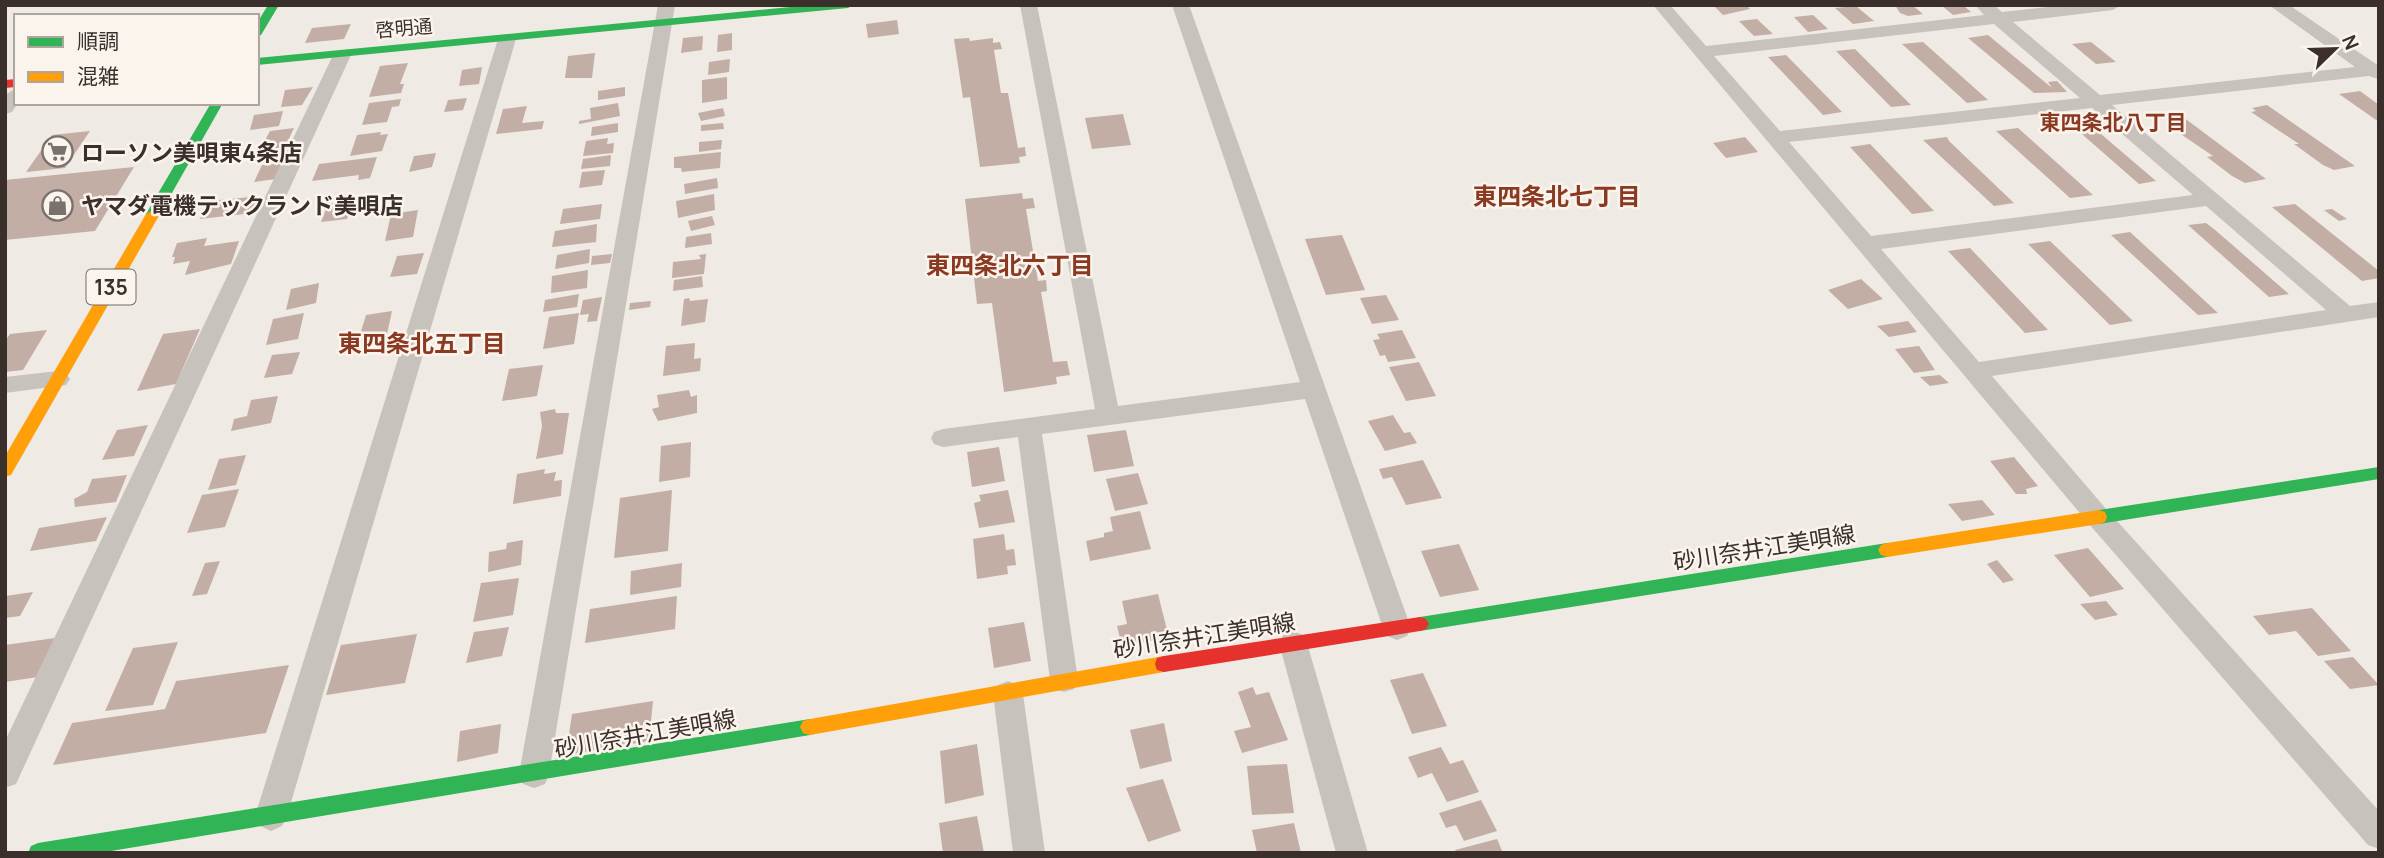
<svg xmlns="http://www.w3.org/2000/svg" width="2384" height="858" viewBox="0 0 2384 858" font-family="Manrope,'Noto Sans JP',sans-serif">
<rect width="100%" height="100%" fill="#f0eae4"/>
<path fill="#c3aea6" d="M1713 5H1746L1750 9 1723 15Z
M1895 5H1912L1923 14 1908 16 1900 13Z
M1941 5H1963L1971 12 1953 15Z
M1856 6 1874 21 1853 24 1835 8Z
M1813 15 1828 29 1808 32 1794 17Z
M1757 19 1773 34 1754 36 1739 21Z
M897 20 899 34 868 38 866 24Z
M351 24 344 39 305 43 312 28Z
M732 33V50L717 52 718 35Z
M1988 35 2052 88 2048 82 2057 81 2067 92 2034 93 1968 38Z
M703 36 702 50 681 53 683 38Z
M969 38 970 41 993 38V43L1000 42 1002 49 994 50 1001 93H1008L1018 148 1025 147 1026 156 1019 157 1020 163 980 167 970 97 963 98 954 39Z
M1923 42 1988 100 1967 103 1902 44Z
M2091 42 2116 62 2096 64 2072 44Z
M1855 49 1911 105 1891 107 1836 51Z
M595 53 592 78H565L568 56Z
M1786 55 1788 57 1842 112 1823 115 1768 57Z
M730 59 729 72 708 75 709 62Z
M408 63 400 84H404L401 93 369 97 380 66Z
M482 67 479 84 459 86 462 70Z
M727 77V99L702 103V80Z
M313 87 302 105 281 107 285 90Z
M625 87V96L598 100V91Z
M2360 91 2379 105V122L2339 94Z
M467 98 463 110 444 112 448 100Z
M401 99 399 106 392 107 387 122 362 125 369 103Z
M618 103 620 116 579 124V121L591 119 590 108Z
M2267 105 2355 166 2334 170 2323 165 2294 144H2299L2251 112 2256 111 2252 108Z
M527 106 522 123 544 121 542 129 496 134 503 109Z
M723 108 725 116 701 121 698 113Z
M283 111 279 126 250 130 254 115Z
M1123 114 1131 145 1092 149 1085 118Z
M2179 114 2266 179 2245 183 2232 176 2207 157 2213 156 2166 124 2172 123 2163 116Z
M2084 119 2087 122 2156 181 2139 184 2067 121Z
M618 123V132L591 136 592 127Z
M723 123 724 129 701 131V125Z
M294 128 285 147 265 150 267 141 264 142 270 131Z
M2018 128 2093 195 2070 198 1996 131Z
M90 131 65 168 26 172 52 135Z
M381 132 380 135 388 134 382 151 350 156 357 135Z
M1745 137 1758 152 1726 158 1713 143Z
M1947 137 1949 141 2014 203 1994 206 1923 140Z
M608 138 607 144 614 143 613 153 583 156 586 141Z
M722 140 721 149 699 152V142Z
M1870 144 1873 147 1934 211 1912 214 1850 147Z
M721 152 720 168 682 172 681 168H674V157Z
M436 153 432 167 409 172 414 156Z
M611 155 610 166 581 169 583 159Z
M377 157 370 178 358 180 359 175 312 181 319 164Z
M284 163 276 179 254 182 262 165Z
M134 167 95 231 5 240V180Z
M605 170 602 185 579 188 582 172Z
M717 178 718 188 685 194 684 184Z
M1022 193 1023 199 1033 198 1035 208 1026 209 1038 281 1046 280 1047 291 1041 292 1053 362 1067 361 1070 375 1056 377 1057 384 1004 392 992 303 977 304 965 199Z
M714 194 715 210 678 218 676 201Z
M261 196 253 213 200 219 209 201Z
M354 199 347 219 321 222 328 204Z
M602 204 600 219 560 224 563 209Z
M2295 204 2379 271V278L2362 281 2272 207Z
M2332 209 2347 219 2339 221 2324 210Z
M418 210 413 237 385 241 391 214Z
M712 216 715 225 691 231 688 221Z
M2206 223 2214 229 2289 294 2269 297 2188 225Z
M597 224 596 242 552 247 555 231Z
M2130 232 2218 313 2198 315 2111 235Z
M711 233 712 244 685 248 686 237Z
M1342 235 1365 290 1326 295 1305 239Z
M207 238 204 246 239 241 231 264 185 275 190 261 173 264 175 257H172L177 243Z
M2050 241 2103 292 2133 321 2110 325 2028 244Z
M1970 248 2006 286 2048 330 2025 333 1948 251Z
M590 249 589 263 555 269 557 255Z
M424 253 417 274 390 277 397 256Z
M612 254 610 263 591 265 592 256Z
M706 254 704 274 672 278 673 262 701 259 699 255Z
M588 270 587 288 551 293 552 276Z
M702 276 703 287 673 291 674 280Z
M1861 279 1883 299 1848 309 1828 290Z
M319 283 316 303 286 310 291 289Z
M579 294 577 307 543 312 545 300Z
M1386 295 1399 320 1372 324 1360 298Z
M602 297 597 321 587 322 589 314 580 315 583 300Z
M689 298 690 301 708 299 705 322 681 326 684 299Z
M651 301 650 307 629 310 630 303Z
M392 311 387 334 359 338 366 315Z
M304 313 298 339 266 345 273 319Z
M579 313 574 344 543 349 549 317Z
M1908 321 1917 332 1889 337 1877 326Z
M200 329 176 384 137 391 163 334Z
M47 330 23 370 5 372V341L10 334Z
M1402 330 1416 358 1388 362 1385 355 1380 356 1373 340 1380 339 1377 334Z
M695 343 694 359 701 358 700 371 663 376 666 346Z
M1919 346 1935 370 1914 373 1895 349Z
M300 352 292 374 264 378 272 355Z
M1419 362 1436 396 1406 401 1389 367Z
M543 365 537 396 502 401 509 369Z
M1940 375 1949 383 1930 386 1920 377Z
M689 390 691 397 697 395V413L658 421 652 409 659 407 657 395Z
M278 396 271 423 231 431 234 419 247 416 251 400Z
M555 409 556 413H569L563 454 536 459 542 426 540 412Z
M1393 415 1404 433 1410 432 1417 443 1385 451 1368 421Z
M148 425 134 456 102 460 117 430Z
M1126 430 1134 466 1094 472 1087 435Z
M691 442 690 477 659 482 661 446Z
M999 447 1005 481 972 487 967 452Z
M246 455 236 485 208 490 219 459Z
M2014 457 2038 486 2026 489 2027 494H2016L1990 461Z
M1423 460 1442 498 1406 505 1392 477 1383 479 1379 469Z
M545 469 544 474 556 472 554 481 562 480 561 496 513 504 517 474Z
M1138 473 1148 504 1115 511 1106 479Z
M127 475 116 502 75 507 74 499 87 492 92 479Z
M239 489 225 527 187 533 202 495Z
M672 490 668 551 614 558 620 498Z
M1008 490 1015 522 979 528 974 503 981 501 979 495Z
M1982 500 1995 515 1962 521 1948 504Z
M1140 511 1151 549 1090 561 1086 541 1104 537V533L1113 531 1110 517Z
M107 517 96 541 30 551 39 528Z
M1004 534 1006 550 1014 549 1016 565 1007 566 1008 574 977 579 973 539Z
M523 540 521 565 488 572 489 552 506 549 507 543Z
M1459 544 1479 590 1440 597 1421 551Z
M2088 548 2124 589 2090 597 2054 555Z
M1997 560 2014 580 2003 583 1987 564Z
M220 561 207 594 192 596 205 563Z
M682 563 681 587 630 595 631 571Z
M519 578 513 615 473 622 481 583Z
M33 592 20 616 5 618V596Z
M1158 594 1169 638 1122 646 1117 626 1127 624 1122 601Z
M677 596 675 629 585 643 590 609Z
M2106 601 2118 615 2095 620 2080 604Z
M2312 608 2351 651 2318 656 2296 631 2269 635 2253 616Z
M1024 622 1031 661 994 668 988 628Z
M509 627 502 656 466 663 474 632Z
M417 634 405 683 326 695 341 645Z
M55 638 38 677 5 682V645Z
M178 642 153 705 105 711 133 648Z
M2353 657 2379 685 2350 689 2324 661Z
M289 665 266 733 53 765 72 723 165 709 176 681Z
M1423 673 1447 726 1412 734 1390 680Z
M1253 687 1256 695 1269 692 1288 740 1242 753 1234 731 1251 727 1238 692Z
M653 701 649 741 566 755 572 714Z
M1164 723 1172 761 1140 769 1130 730Z
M501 724 498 753 457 762 460 731Z
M977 744 984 795 945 804 940 751Z
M1441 747 1450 764 1463 760 1479 792 1447 802 1432 773 1418 778 1408 757Z
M1287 764 1294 813 1252 815 1247 766Z
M1163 779 1181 831 1148 842 1126 788Z
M1481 800 1497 831 1464 841 1456 825 1446 828 1439 813Z
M977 816 984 853H943L939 823Z
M1294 823 1301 853H1257L1252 830Z
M1497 839 1503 853H1457L1455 850Z"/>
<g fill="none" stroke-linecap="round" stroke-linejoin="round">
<path fill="#c8c2bd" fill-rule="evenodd" d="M658 5H675L549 774 545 784 534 788 523 784 519 774Z
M1020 5H1037L1118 406 1300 382 1172 5H1189L1411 628 1407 636 1397 640 1387 636 1383 628 1305 399 1042 434 1078 680 1074 689 1064 692 1054 689 1050 680 1018 437 943 447 934 444 931 438 934 432 943 429 1095 409Z
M1653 5H1670L1706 46 1984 15 1975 5H1994L2002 12 2066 5H2121L2113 10 2013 22 2100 95 2355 67 2269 5H2289L2379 66 2378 79 2369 76 2112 105 2350 306 2379 302V317L1992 376 2107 510 2379 811V849L2368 845 2089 524ZM1994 24 2080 98 1780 131 1714 56ZM2092 108 2193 195 1871 236 1789 142ZM2206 206 2326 310 1979 362 1881 249Z
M507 34 516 39 287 816 282 826 271 831 260 826 255 816 498 39Z
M342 50 351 55 16 784 5 788V741L333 55Z
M16 88V103H18L12 112 5 114V95Z
M58 371 66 373 70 379 66 385 5 393V377Z
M1293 631 1303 635 1307 643 1368 853H1336L1279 643 1283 635Z
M1008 681 1018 685 1023 694 1045 853H1013L993 694 998 685Z"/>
<path fill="#30b455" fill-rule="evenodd" d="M268 5H279L261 35 257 36V23Z
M811 5H853L848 8 257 65V58Z
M211 103H223L160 214 158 217H148L146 214Z
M2379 467V479L2099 524 2093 522 2091 517 2093 512 2099 510Z
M1887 543 1893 545 1896 550 1893 555 1887 557 1420 631 1414 629 1411 624 1414 619 1420 617Z
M810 719 817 721 820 727 817 733 810 735 99 853H28L31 846 38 843Z"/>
<path fill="#ff9f0a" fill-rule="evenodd" d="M153 210 160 214 11 475 5 477V456L146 214Z
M2099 510 2105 512 2107 517 2105 522 2099 524 1887 557 1881 555 1878 550 1881 545 1887 543Z
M1164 656 1171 658 1173 664 1171 670 1164 672 810 735 803 733 800 727 803 721 810 719Z"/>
<path fill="#e5322d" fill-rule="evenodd" d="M16 79V87L5 88V80Z
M1420 617 1426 619 1429 624 1426 629 1420 631 1164 672 1157 670 1155 664 1157 658 1164 656Z"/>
</g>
<defs>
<symbol id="supermarket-ring" viewBox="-11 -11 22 22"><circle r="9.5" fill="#fbf4ed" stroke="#7a706c" stroke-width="1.5"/><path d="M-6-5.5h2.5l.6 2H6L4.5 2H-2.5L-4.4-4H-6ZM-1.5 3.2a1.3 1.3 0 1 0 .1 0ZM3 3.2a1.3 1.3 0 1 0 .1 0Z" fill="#7a706c"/></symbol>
<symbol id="shop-ring" viewBox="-11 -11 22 22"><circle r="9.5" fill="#fbf4ed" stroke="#7a706c" stroke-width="1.5"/><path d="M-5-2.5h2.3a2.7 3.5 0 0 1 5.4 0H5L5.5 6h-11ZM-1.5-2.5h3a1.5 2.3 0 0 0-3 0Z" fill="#7a706c"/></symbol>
</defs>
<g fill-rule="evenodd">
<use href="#supermarket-ring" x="40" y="134" width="35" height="35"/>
<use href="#shop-ring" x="40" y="188" width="35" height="35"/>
</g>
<g text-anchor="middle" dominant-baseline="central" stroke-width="5" stroke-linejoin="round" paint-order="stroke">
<g font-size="19" fill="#3a2f2b" stroke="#fbf4ed">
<text transform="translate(404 28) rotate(-5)">啓明通</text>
</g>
<g font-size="21" font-weight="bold" fill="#8a3922" stroke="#fbf4ed">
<text x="2113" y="122">東四条北八丁目</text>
</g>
<rect fill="#fbf4ed" stroke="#746a65" stroke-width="2" x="86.5" y="269.5" width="49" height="35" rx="5"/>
<g font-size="21" font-weight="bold" fill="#3a2f2b">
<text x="111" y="287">135</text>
</g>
<g font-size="23" font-weight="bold" fill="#3a2f2b" stroke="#fbf4ed" text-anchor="start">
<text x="81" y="152">ローソン美唄東4条店</text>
<text x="81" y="205">ヤマダ電機テックランド美唄店</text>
</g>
<g font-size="23" fill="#3a2f2b" stroke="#fbf4ed">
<text transform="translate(1764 547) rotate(-9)">砂川奈井江美唄線</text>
<text transform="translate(1204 635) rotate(-9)">砂川奈井江美唄線</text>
<text transform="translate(645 733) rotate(-10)">砂川奈井江美唄線</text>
</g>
<g font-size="24" font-weight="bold" fill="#8a3922" stroke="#fbf4ed">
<text x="1557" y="195">東四条北七丁目</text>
<text x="1010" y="264">東四条北六丁目</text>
<text x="422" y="342">東四条北五丁目</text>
</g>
</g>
<rect width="2384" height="858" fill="none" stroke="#3a2f2b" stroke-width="14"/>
<rect x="14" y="14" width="245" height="91" fill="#fbf4ed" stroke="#aea59f" stroke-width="2"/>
<rect x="28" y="37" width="35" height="10" fill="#30b455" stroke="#aea59f" stroke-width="2"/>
<text x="77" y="49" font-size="21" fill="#3a2f2b">順調</text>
<rect x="28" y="72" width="35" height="10" fill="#ff9f0a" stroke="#aea59f" stroke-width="2"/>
<text x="77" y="84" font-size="21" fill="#3a2f2b">混雑</text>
<g transform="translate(2335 49) rotate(67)" stroke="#fbf4ed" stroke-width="5" paint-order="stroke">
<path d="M0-5L12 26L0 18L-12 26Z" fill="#3a2f2b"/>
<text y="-10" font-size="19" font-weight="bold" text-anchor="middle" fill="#3a2f2b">N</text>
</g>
</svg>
